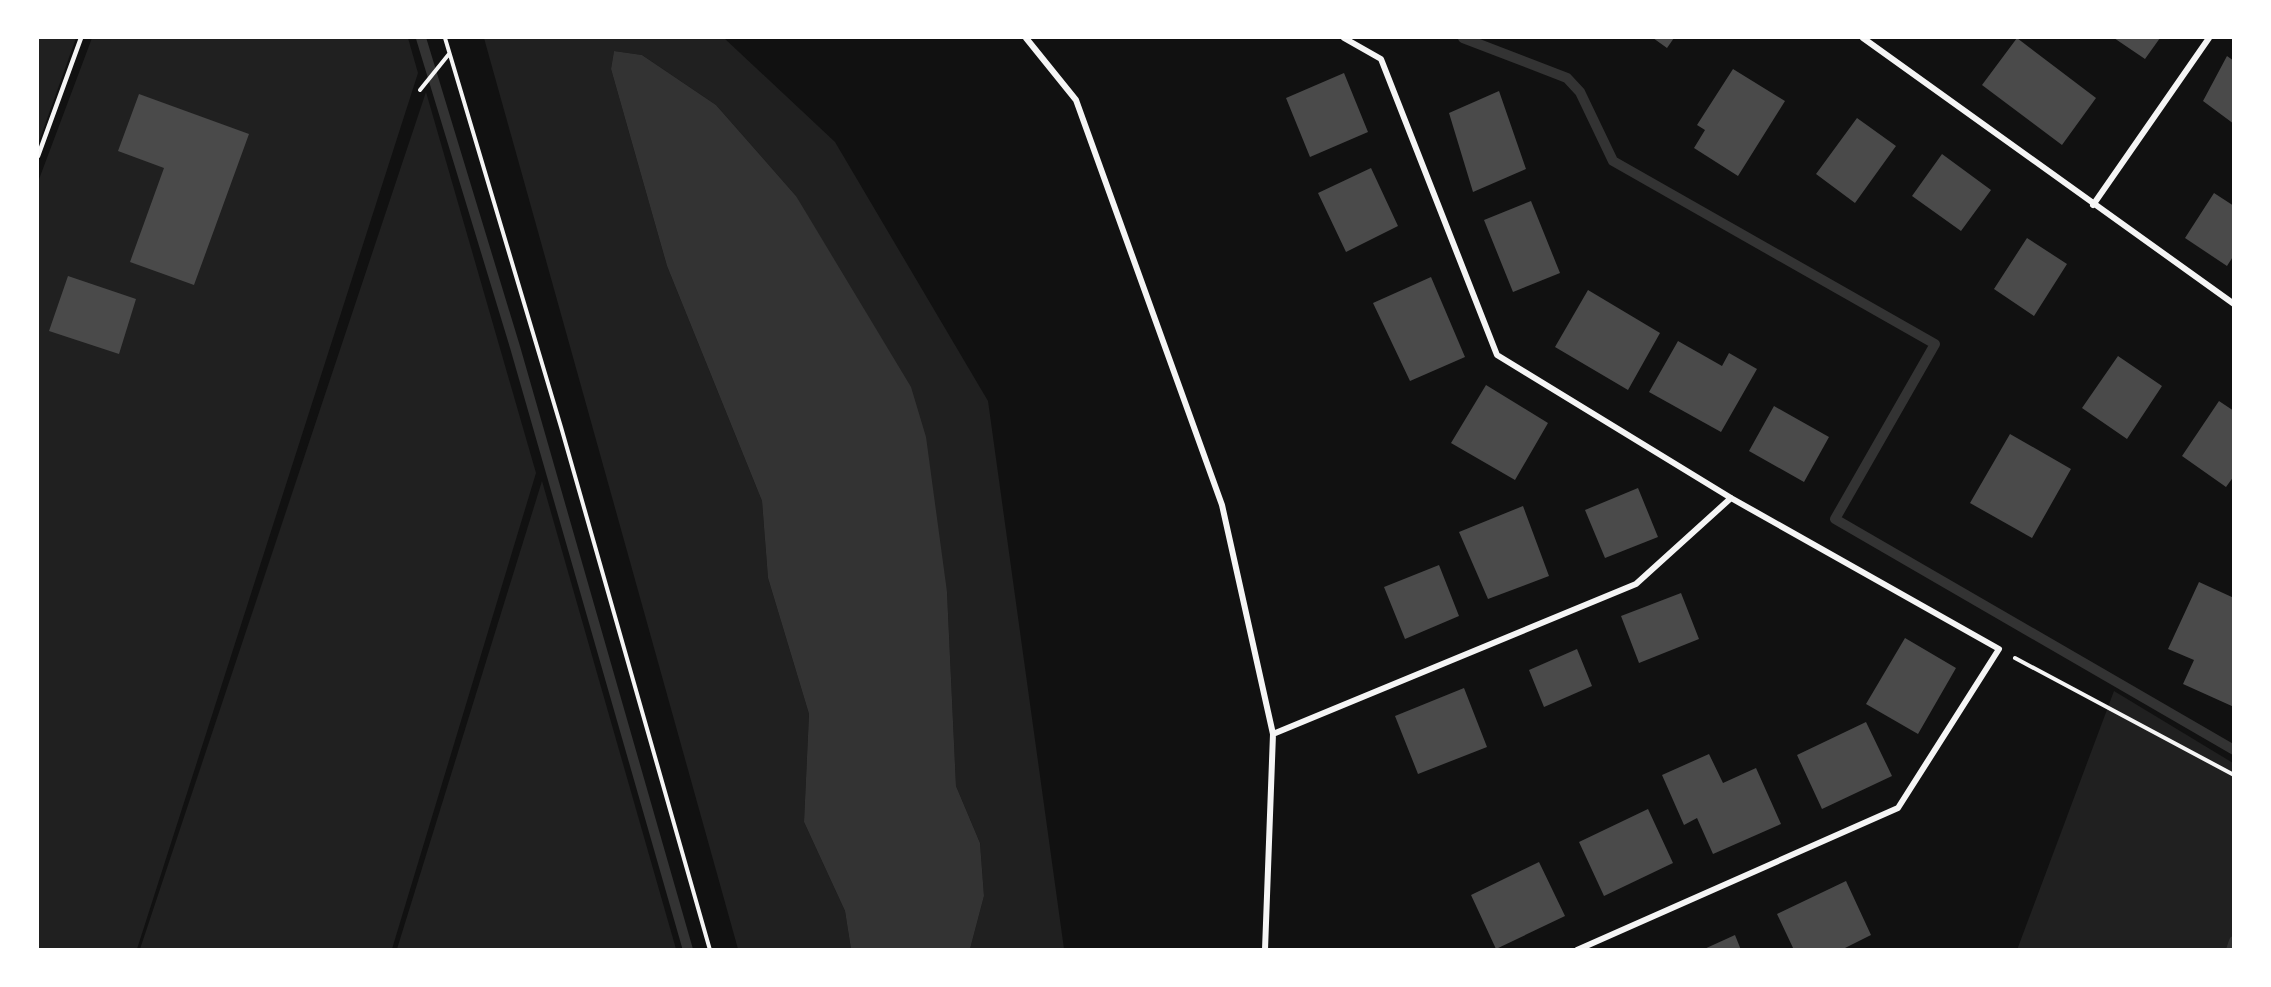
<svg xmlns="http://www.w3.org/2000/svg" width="2271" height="987" viewBox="0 0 2271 987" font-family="Manrope,sans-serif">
<rect width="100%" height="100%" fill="#111"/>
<path fill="#202020" d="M38 38H76L38 144Z
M92 38H408L418 73 137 949H38V182Z
M484 38H724L835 142 988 401 1064 949H970L984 896 980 843 956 786 947 592 796 196 716 105 642 55 614 51 611 69 667 266 762 501 768 578 809 714 804 822 845 911 851 949H738Z
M426 92 536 473 392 949H140Z
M542 481 676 949H397Z
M2114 691 2233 763V949L2017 950Z"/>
<path fill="#333" d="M614 51 642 55 716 105 796 196 911 387 926 437 947 592 956 786 980 843 984 896 970 949H851L845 911 804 822 809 714 768 578 762 501 667 266 611 69Z"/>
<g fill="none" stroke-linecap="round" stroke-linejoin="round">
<path stroke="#333" stroke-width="10" d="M421 38 515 347 688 950
M1463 38 1567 78 1580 92 1613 161 1935 344 1835 519 2234 750
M2231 950 2234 941"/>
</g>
<path fill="#4a4a4a" d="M1653 38H1674L1667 48Z
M2017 38 2096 98 2062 145 1982 85Z
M2114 38H2160L2145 59Z
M2227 56 2234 61V124L2203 101Z
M1733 69 1785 101 1738 176 1694 148 1705 130 1697 125Z
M1344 73 1368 132 1310 157 1286 98Z
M1499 91 1526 169 1473 192 1449 113Z
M139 94 249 134 194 285 130 262 164 168 118 151Z
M1857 118 1896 146 1855 203 1816 174Z
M1942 154 1991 190 1961 231 1912 196Z
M1371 168 1398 226 1346 252 1318 193Z
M2214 193 2234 206V255L2227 266 2185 238Z
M1531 201 1560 273 1513 292 1484 220Z
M2027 238 2067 264 2034 316 1994 289Z
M68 276 136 299 119 354 49 331Z
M1431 277 1465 357 1410 381 1373 303Z
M1588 290 1660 333 1628 390 1555 347Z
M1678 341 1722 366 1729 353 1757 369 1721 432 1649 392Z
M2118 356 2162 386 2127 439 2082 408Z
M1486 385 1548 423 1515 480 1451 443Z
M2219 401 2234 411V476L2226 487 2182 456Z
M1774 406 1829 437 1804 482 1749 451Z
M2010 434 2071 469 2032 538 1970 503Z
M1638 488 1658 537 1605 558 1585 510Z
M1523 506 1549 576 1488 599 1459 532Z
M1439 565 1459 616 1405 639 1384 587Z
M2199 582 2234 598V707L2183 684 2194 660 2168 649Z
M1681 593 1699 639 1639 663 1621 616Z
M1905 638 1956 668 1918 734 1866 704Z
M1577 649 1592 686 1544 707 1529 670Z
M1464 688 1487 747 1418 774 1395 716Z
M1866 722 1892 776 1822 809 1797 755Z
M1709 754 1723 783 1756 768 1781 824 1713 854 1697 818 1684 825 1662 775Z
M1648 809 1673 863 1604 896 1579 842Z
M1539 862 1565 916 1496 949 1471 895Z
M1846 881 1871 935 1841 950H1794L1777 914Z
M1735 935 1741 950H1702Z"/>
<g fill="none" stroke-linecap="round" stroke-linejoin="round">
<path stroke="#f5f5f5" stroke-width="4" d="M445 38 561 427 710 950
M420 90 449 54
M2015 658 2234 775"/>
<path stroke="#f5f5f5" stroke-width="4.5" d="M38 156 81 38"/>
<path stroke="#f5f5f5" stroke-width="6" d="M1026 38 1076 100 1222 505 1273 734 1265 950
M1344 38 1381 59 1497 355 1731 498 1999 649 1898 808 1577 950
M1863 38 2234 304
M2093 205 2209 38
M1273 734 1636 584 1731 498"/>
</g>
<rect width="2271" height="987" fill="none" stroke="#ffffff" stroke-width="78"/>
</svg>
